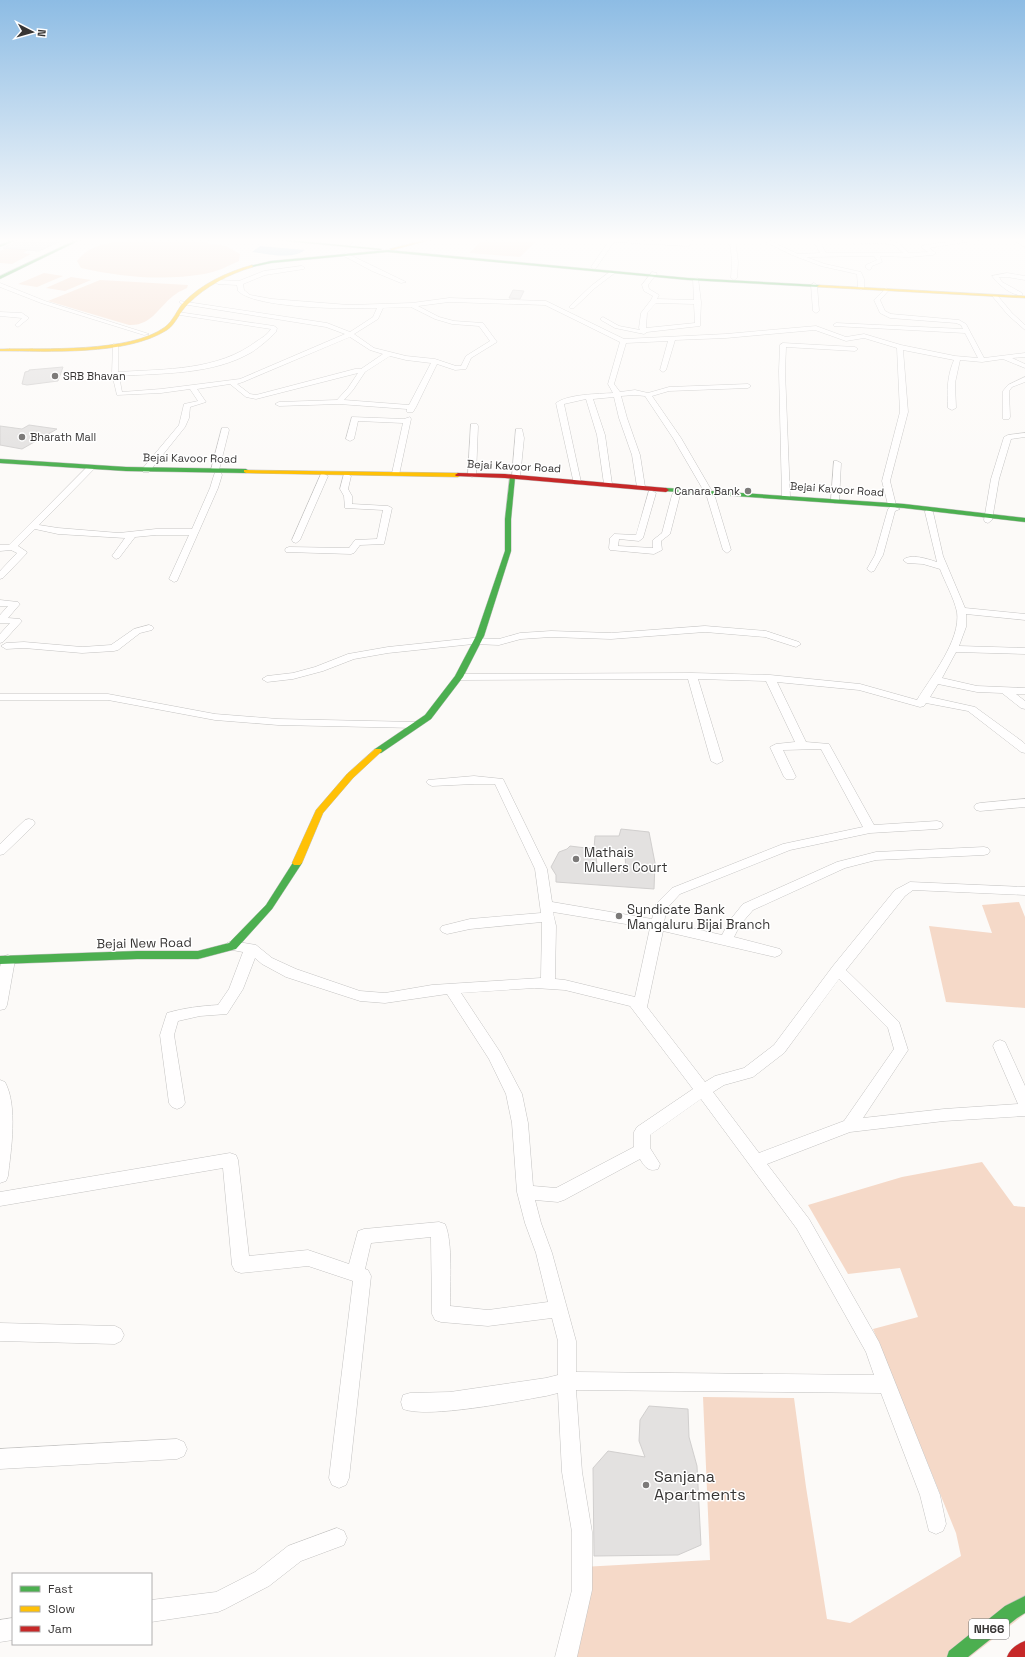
<svg xmlns="http://www.w3.org/2000/svg" width="1025" height="1657" viewBox="0 0 1025 1657" font-family="'Space Grotesk',sans-serif">
<rect width="100%" height="100%" fill="#fcfaf8"/>
<path fill="#f5d9c8" d="M170 239H213L207 243 226 246 240 254 239 261C228 266 217 272 204 274 164 281 120 277 81 268L77 261C92 240 125 241 148 240 155 240 164 241 170 239Z
M484 239H490L535 242 520 257 469 253Z
M10 247 32 248 23 253 31 254 12 264 0 263V251Z
M44 273 63 276 37 287 18 284Z
M71 277 91 280 65 291 46 288Z
M100 280 188 285 187 288C184 290 179 291 176 294 159 305 153 326 129 325L48 301Z
M1019 902 1025 917V1008L946 1002 929 926 992 933 982 905Z
M982 1162 1014 1206 1025 1207V1614L970 1657H565L582 1567 710 1560 703 1397 794 1398 806 1487 827 1619 850 1623 961 1556 956 1533 873 1329 918 1317 900 1268 848 1274 808 1205 902 1177Z"/>
<path fill="#a4c7dd" d="M260 246 305 250C291 260 269 254 252 252Z"/>
<path fill="#e3e1e0" stroke="#d1cfce" fill-rule="evenodd" d="M21 239H65L39 251 3 248 21 240Z
M513 290 524 291 520 299 509 298Z
M63 367 58 381 27 385 22 384 25 372 29 371V370Z
M29 425 57 429 22 449 0 445V426L22 429Z
M621 829 649 832 655 863 654 889 556 882V875L551 867 559 852 567 849 570 846 594 849 595 836H619ZM596 851 618 852 625 855 626 872 599 870 597 868Z
M649 1406 688 1409 689 1437 697 1466 701 1545 678 1555 594 1556 593 1468 608 1451 645 1457 639 1441 640 1420Z"/>
<g fill="none" stroke-linecap="round" stroke-linejoin="round">
<defs>
<path id="street" d="M301 239H308L302 242 299 240Z
M359 239H365L355 246H351V244Z
M589 239 686 242 688 239H693L690 245 688 246 614 242 596 268 594 269 591 267 609 241H591Z
M730 239H735L738 262 737 278 734 280 731 278 732 262Z
M760 239H766L798 254 820 253 815 243 820 240 885 239 898 243 909 253 928 252 921 247 924 245 973 239H984L929 248 936 253 933 255 909 257 880 256 882 262 872 266 871 269 869 270 866 268V265L877 260 874 256 806 257 825 264 861 272 864 279V288L861 290 858 288 857 274 821 266 792 255ZM885 243 894 245 903 253H826L821 244Z
M1012 239H1018L1025 242V247Z
M346 253 406 282 401 283 372 271 344 256V254Z
M302 266 305 268 304 269 265 275 243 284 244 290 250 295 272 299 349 305 412 303 449 298 546 301 624 339 726 334 816 326 846 337 864 334 901 345 955 356 978 358 965 333 834 326 833 325 836 323 963 329 961 325 956 323 890 318 880 313 874 300 886 288 889 290 880 300 885 311 891 314 959 320 966 324 984 358 1025 353V357L1012 358 1025 364V368L1003 359 982 362 960 360 955 383 956 408 952 410 948 408C947 391 947 376 954 360L903 350 908 412 890 481 896 505 895 507 900 509 895 511 883 555 874 571 871 572 867 569 875 555 888 509 890 507 888 505 882 481 900 412 897 348 864 338 846 341 815 330 726 338 675 340 666 370 663 372 660 370 668 341 626 343 614 384 620 392 635 390 648 393 669 387 748 384 751 386 748 388 669 391 652 396 681 438 713 493 712 495 715 497 731 550 727 553 723 550 707 497 708 495 705 493 673 438 645 396 635 395 621 396 627 418 640 455 645 487 641 489 637 487 632 455 619 418 614 397 593 399 605 435 612 484 608 486 604 484 597 435 586 399 564 404 581 482 580 484H574L556 403C568 394 598 394 613 393L608 384 620 342 545 305 449 302 418 306 439 317 454 321 483 323 497 342 471 358 466 369 455 370 437 364 416 407 413 412H407V409L339 404 279 406 275 404 279 402 337 400 348 388 358 373 256 399 246 397 230 384 197 389 206 402 190 407 189 418 185 427 149 472H143V468L179 425 184 404 198 401 190 389 161 393 117 395 112 374 113 344 118 345V372C165 369 218 371 257 341 262 338 268 334 271 329L180 315 178 314V312L274 326 277 328 276 332C269 339 261 346 252 352 213 375 163 373 119 376L122 392 161 389 240 379 345 334 326 327 182 304 179 302 180 301 327 323 350 332 373 317 377 308C350 309 256 309 238 291L237 285 218 284 215 282 218 280 239 281 264 271ZM411 307 435 319 452 324 479 326 490 341 466 356 461 366H456L435 359 406 356 374 348 354 334 378 319 383 308ZM350 337 370 350 383 354 361 369H355L256 395 250 394 237 384 243 382ZM390 356 406 360 431 363 409 405 344 400 353 390 365 372Z
M611 271 616 272 595 288 574 308H570V306L591 286Z
M652 272 657 273 648 285 649 289 659 295 657 299 694 300 693 279 698 278 701 302 700 326 647 332 644 334 615 328 601 320V318L603 317 619 326 640 330 639 328 641 313 651 300 653 296 644 291 642 285ZM656 303 694 304 695 323 646 328 647 313Z
M1007 273 1025 276V280L1007 277H999L1002 282 1022 293V295C1011 296 998 284 992 276Z
M0 283 45 301 149 334 144 335 41 303 0 287Z
M814 283 817 285 819 311 816 313 813 311 811 285Z
M993 295H997L1012 313 1025 325V330L1008 315 993 297Z
M0 312 22 313 29 318 18 327 15 325 22 318 0 316Z
M783 343 855 347 858 349 855 351 786 347 785 371 790 497 786 499 782 497 779 371 780 345Z
M1025 377V382L1012 387 1009 391 1010 417 1009 419H1003V391L1008 385Z
M352 417 404 419 410 417 411 419 399 475H396L392 473 403 423 358 421 354 439 350 441 346 439Z
M471 424H477L478 426 476 475 472 477 468 475Z
M222 428H228L229 430 219 470 215 472 211 470Z
M516 429H522L524 438 520 477 516 479 512 477Z
M1025 433V437L1011 439 999 479 992 520 988 523 985 522 984 520 991 479 1004 437 1008 435Z
M834 461H837L841 463 839 501 835 503 831 501Z
M88 466H91L95 468 39 525 58 528 119 533 156 529H192L210 488 214 475 215 473H221L222 475 218 488 177 581 174 582 169 579 189 535H156L135 537 119 558 116 559 112 556 125 538 58 534 35 529 18 546 27 552 26 554 3 578 0 579V571L17 553 11 550 0 551V545H9Z
M321 474H324L328 476 300 540 296 543 293 542 292 540Z
M344 474H347L351 476 348 489 352 496V504L388 506 392 508 384 544 360 545 354 553 351 554 286 552 285 550 286 548 289 547 349 548 355 540 377 539 383 510 345 508 344 496 340 489Z
M649 491H652L656 493 643 538 639 541 619 539 618 546 653 548V540L662 533 672 495 673 493H679L680 495 670 534 661 541 662 550 654 554 610 550 609 548 610 538 614 534 636 535Z
M926 510H929L933 512 943 556 965 608 1025 614V620L966 614V627L959 646 1025 648V654L956 652 942 678 977 686 1025 688V694H1016L1025 701V709L1021 708 1002 693 977 692 938 684 930 697 975 707 1023 742 1025 744V753L1021 752 968 711 926 703 924 706 920 707 859 690 777 682 806 742 829 744 874 825 937 821 941 822 943 825 941 828 937 829 870 833 790 850 680 894 667 908 664 922 722 935 730 920 743 904 837 862 876 852 984 847 988 848 990 851 988 854 984 855 876 860 845 868 753 910 740 925 734 937 780 949 782 952 780 955 775 957 663 931 647 1007 705 1082 715 1076 744 1068 774 1045 833 966 895 890 910 882 1025 887V895L913 890 905 896 846 970 899 1022 908 1050 863 1118 944 1109 1018 1104 993 1046 995 1042 1000 1040 1005 1042 1025 1086V1116L944 1121 850 1132 767 1164 809 1219 879 1342 940 1495 946 1524 943 1531 936 1534 929 1531 920 1495 881 1393 576 1390 582 1472 592 1532V1590L577 1657H555L572 1590V1532L562 1472 558 1393 546 1396C516 1401 428 1419 403 1409L401 1402 403 1395 410 1393 450 1392 546 1378 558 1375V1341L552 1318 488 1326 441 1322 435 1320 432 1314 431 1237 371 1243 365 1269 368 1270 371 1276 349 1478 346 1485 339 1488 332 1485 329 1478 353 1281 308 1266 241 1273 235 1271 232 1265 223 1168 0 1206V1192L230 1153 236 1155 238 1160 249 1256 308 1250 349 1264 358 1231 364 1229 439 1222 445 1224C453 1242 450 1285 450 1306L488 1310 548 1302 536 1253 525 1223 517 1192 512 1123 506 1094 489 1059 447 994 385 1003 360 1001 286 977 262 964 255 958 243 989 227 1014 200 1016 178 1021 174 1035 185 1103 182 1107 177 1109 172 1107 169 1103 160 1035 167 1013C184 1008 201 1006 218 1005L229 989 243 952 227 949 225 946 227 943 232 941 256 945 272 958 296 969 360 991 385 993 432 985 541 978 542 922 470 929 447 934 442 932 440 929 442 926 470 919 541 913 535 869 495 784H474L432 786 428 784 426 782 428 780 474 776 503 779 547 869 552 902 652 919 656 904 672 888 783 844 863 827 821 749 783 750 796 777 794 779H786L784 777 770 747 776 744 795 742 766 681 698 679 723 761 717 764 711 761 688 679 459 680 454 677 459 674 692 673 770 675 860 684 917 700C931 677 961 640 957 612 954 598 945 582 940 569L923 564 907 563 903 560C910 553 928 559 937 562L925 512ZM553 912 650 928 635 997 565 980 555 979 556 926ZM839 979 888 1028 894 1049 844 1121 759 1153 713 1092 724 1085 753 1077 784 1053ZM535 988 565 990 630 1006 693 1089 637 1127 634 1132V1147L556 1188 533 1186 528 1123 522 1094 500 1052 461 993ZM701 1099 797 1229 866 1352 874 1375 576 1372V1341L552 1253 541 1223 535 1200 558 1202 564 1200 640 1159C645 1167 648 1172 658 1169L660 1164 650 1148V1135Z
M0 600 18 602 20 604 8 618 20 619 22 621 3 642 0 643V634L10 623H0V615L8 606H0Z
M149 625 152 626 154 628 152 630 140 633 118 650 114 651 82 653 24 648 6 649 1 646 6 643 24 642 82 647 111 645 134 629Z
M705 626 766 631 799 642 801 644 796 647 765 637 705 632 611 639 551 637 521 639 499 645 473 644 388 653 354 659 323 671 293 679 267 682 262 679 267 676 293 673 315 667 348 654 388 647 473 638 499 639 520 633 551 631 611 633Z
M0 694H108L215 714 278 719 416 722 421 725 416 728 278 725 215 720 108 700H0Z
M1025 799V807L980 811 976 810 974 807 976 804 980 803Z
M29 819 33 820 35 823 33 826 4 854 0 855V844L25 820Z
M8 955 13 957 15 960 7 1005 5 1009 0 1010V967L3 957Z
M0 1080 5 1082C18 1106 11 1150 8 1176L6 1181 0 1183Z
M0 1323 115 1326 121 1329 124 1335 121 1341 115 1344 0 1341Z
M177 1439 184 1442 187 1449 184 1456 177 1459 0 1469V1449Z
M337 1528 344 1531 347 1538 344 1545 301 1561 269 1586 225 1609 218 1612 151 1622V1600L216 1592 255 1572 288 1546Z
M13 1618V1640L0 1642V1620Z"/>
<path id="fast" d="M15 239H19L0 247V245Z
M78 239H82L0 279V276Z
M266 239H277L382 249 380 250Z
M388 250 688 278 819 285 821 286 819 287 688 280 387 252 271 263 252 267 250 266 271 261Z
M0 459 126 467 246 469 249 471 246 473 126 471 0 463Z
M510 476 515 477 511 519V551L484 636 463 677 431 719 381 753H375L374 751 375 749 425 715 455 676 476 636 505 551V519Z
M666 488 904 504 1025 518V522L904 508 664 491 663 490Z
M297 860 302 863 272 909 236 949 198 959H137L0 964V956L137 951H198L229 943 266 905 294 861Z
M1025 1596V1613L1017 1618 968 1657H947L949 1651 1005 1606Z"/>
<path id="slow" d="M429 239H434L392 250 390 249Z
M252 265 253 267C229 274 206 286 188 304 180 311 176 324 167 330 126 356 48 351 0 351V349C43 348 130 353 165 327 173 321 177 310 183 303 201 284 227 272 252 265Z
M819 285 1025 296V298L817 287Z
M244 470 458 473 461 475 458 477 246 473 244 472Z
M375 749H381L382 751 353 778 323 813 302 863 300 865H294L292 863 316 810 347 774Z"/>
<path id="jam" d="M458 473 505 474 666 488 669 490 666 492 505 478 456 476 455 475Z
M1025 1641V1657H1007C1010 1649 1017 1644 1025 1641Z"/>
</defs>
<use href="#street" stroke="#c4c3c2" stroke-width="1"/>
<use href="#fast" stroke="#c4c3c2" stroke-width="1"/>
<use href="#slow" stroke="#c4c3c2" stroke-width="1"/>
<use href="#jam" stroke="#c4c3c2" stroke-width="1"/>
<use href="#street" fill="#fffefe" fill-rule="evenodd"/>
<use href="#fast" fill="#4caf50" fill-rule="evenodd"/>
<use href="#slow" fill="#ffc107" fill-rule="evenodd"/>
<use href="#jam" fill="#c62828" fill-rule="evenodd"/>
</g>
<linearGradient id="sky" x2="0" y2="1"><stop stop-color="#8dbce4"/><stop offset="0.51" stop-color="#fefdfc"/><stop offset="1" stop-color="#fefdfc" stop-opacity="0"/></linearGradient>
<rect width="1025" height="471" fill="url(#sky)"/>
<g fill="#7c7a79" stroke="#fff" stroke-width="1.5">
<circle cx="55" cy="376" r="4"/>
<circle cx="22" cy="437" r="4"/>
<circle cx="748" cy="491" r="4"/>
<circle cx="576" cy="859" r="4"/>
<circle cx="619" cy="916" r="4"/>
<circle cx="646" cy="1485" r="4"/>
</g>
<g text-anchor="middle" dominant-baseline="central" stroke-width="3" stroke-linejoin="round" paint-order="stroke">
<g font-size="11" fill="#373534" stroke="#fff" text-anchor="start">
<text x="63" y="376">SRB Bhavan</text>
<text x="30" y="437">Bharath Mall</text>
<text x="740" y="491" text-anchor="end">Canara Bank</text>
</g>
<g font-size="11" fill="#373534" stroke="#fff">
<text transform="translate(190 458) rotate(1)">Bejai Kavoor Road</text>
<text transform="translate(514 466) rotate(3)">Bejai Kavoor Road</text>
<text transform="translate(837 489) rotate(4)">Bejai Kavoor Road</text>
</g>
<rect fill="#fff" stroke="#737271" stroke-width="1" x="969" y="1619" width="40" height="20" rx="3"/>
<g font-size="12" font-weight="bold" fill="#373534">
<text x="989" y="1629">NH66</text>
</g>
<g font-size="13" fill="#373534" stroke="#fff" text-anchor="start">
<text x="584" y="852">Mathais<tspan x="584" dy="15">Mullers Court</tspan></text>
<text x="627" y="909">Syndicate Bank<tspan x="627" dy="15">Mangaluru Bijai Branch</tspan></text>
</g>
<g font-size="13" fill="#373534" stroke="#fff">
<text transform="translate(144 943) rotate(-1)">Bejai New Road</text>
</g>
<g font-size="16" fill="#373534" stroke="#fff" text-anchor="start">
<text x="654" y="1476">Sanjana<tspan x="654" dy="18">Apartments</tspan></text>
</g>
</g>
<rect x="12" y="1573" width="140" height="72" fill="#ffffff" stroke="#afaeae"/>
<rect x="20" y="1586" width="20" height="6" fill="#4caf50" stroke="#afaeae"/>
<text x="48" y="1593" font-size="12" fill="#373534">Fast</text>
<rect x="20" y="1606" width="20" height="6" fill="#ffc107" stroke="#afaeae"/>
<text x="48" y="1613" font-size="12" fill="#373534">Slow</text>
<rect x="20" y="1626" width="20" height="6" fill="#c62828" stroke="#afaeae"/>
<text x="48" y="1633" font-size="12" fill="#373534">Jam</text>
<g transform="translate(32 32) rotate(96)" stroke="#ffffff" stroke-width="3" paint-order="stroke">
<path d="M0-3L7 15L0 10L-7 15Z" fill="#373534"/>
<text y="-6" font-size="11" font-weight="bold" text-anchor="middle" fill="#373534">N</text>
</g>
</svg>
